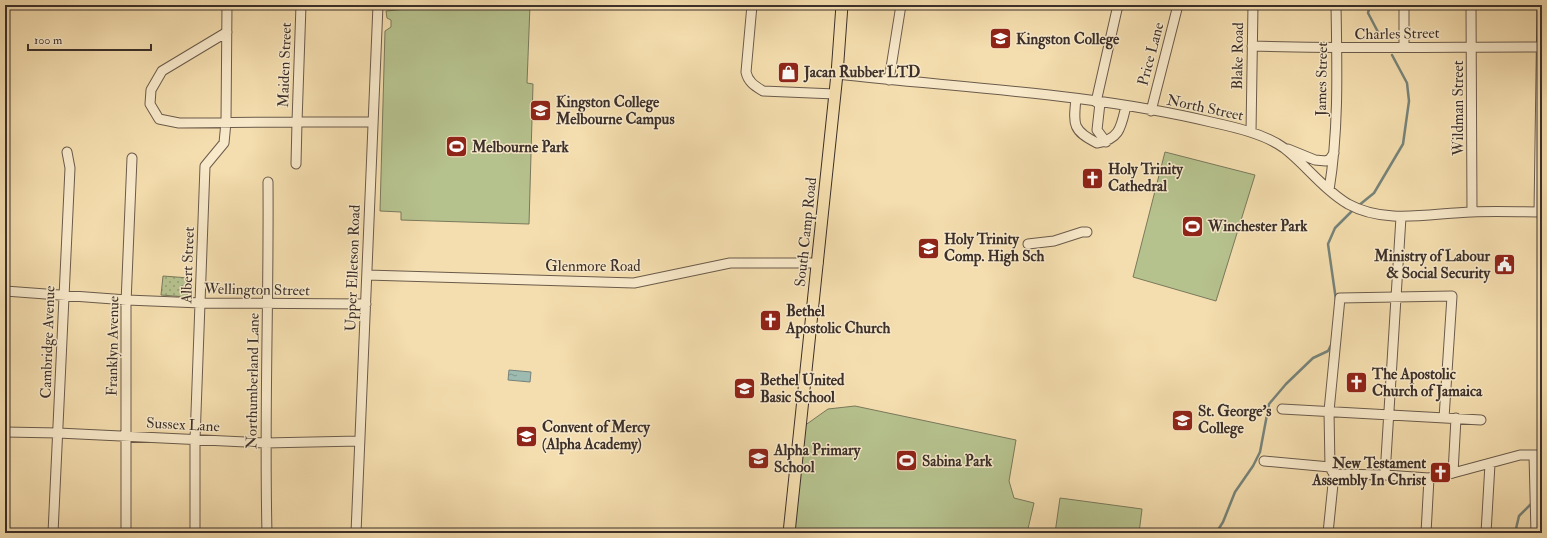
<svg xmlns="http://www.w3.org/2000/svg" width="1547" height="538" viewBox="0 0 1547 538" font-family="'IM FELL Double Pica',serif">
<defs>
<pattern id="park-dots" width="8" height="8" patternUnits="userSpaceOnUse"><rect width="8" height="8" fill="#b6c28e"/><path d="M2 2h.1M6 6h.1" fill="none" stroke="#959e74" stroke-width="1.8" stroke-linecap="round"/></pattern>
<pattern id="water-ripples" width="26" height="14" patternUnits="userSpaceOnUse"><rect width="26" height="14" fill="#9dbbb0"/><path d="M2 4q2-2 4 0t4 0M15 11q2-2 4 0t4 0" fill="none" stroke="#81988f"/></pattern>
</defs>
<rect width="100%" height="100%" fill="#f4ddae"/>
<filter id="stains"><feTurbulence type="fractalNoise" baseFrequency=".005" numOctaves="4"/><feColorMatrix values="0 0 0 0 .2 0 0 0 0 .09 0 0 0 0 .02 0 0 0 .5 -.17"/></filter>
<radialGradient id="worn" r=".72"><stop offset=".6" stop-color="#630" stop-opacity="0"/><stop offset="1" stop-color="#630" stop-opacity=".3"/></radialGradient>
<path fill="#b6c28e" stroke="#79795c" d="M448 5H530L527 83 533 84 529 224 401 220V212L380 211 385 31 391 27V20L387 18 386 11Z
M1165 152 1255 175 1216 301 1133 277Z
M855 406 1016 440 1009 481 1014 498 1034 503 1027 533H793L804 426 828 409Z
M1060 498 1142 509 1139 533H1055Z"/>
<path fill="url(#park-dots)" stroke="#79795c" d="M163 276 189 278 187 297 161 295Z"/>
<path fill="url(#water-ripples)" stroke="#76837a" d="M509 370 531 372 530 382 508 380Z"/>
<g fill="none" stroke-linecap="round" stroke-linejoin="round">
<path stroke="#76837a" stroke-width="2.5" d="M1370 5 1368 13 1378 32
M1358 206 1374 193 1403 144 1409 101 1407 83 1392 55
M1336 300 1328 244 1335 228 1354 209
M1216 533 1223 522 1235 492 1253 466 1260 452 1269 404 1286 384 1313 358 1328 351 1331 345
M1515 533 1519 516 1533 502"/>
<defs>
<path id="minor" d="M301 5 297 122H373
M752 5 746 72C748 82 755 86 763 91L835 94
M1471 5 1472 212
M227 32 162 71 151 90 150 104 159 119 179 123 297 122 296 164
M1252 46C1348 49 1445 47 1542 47
M1404 47V5
M837 74C962 88 1089 93 1211 122 1234 127 1265 134 1284 148 1306 165 1323 189 1348 204 1386 225 1431 213 1472 212 1495 211 1519 212 1542 212
M889 80 901 5
M1076 99C1073 125 1073 131 1097 143 1120 139 1121 127 1126 106
M1096 102 1118 5
M1100 103 1097 130 1106 142
M1151 111 1178 5
M1251 132 1253 5
M1288 149 1315 160 1326 161 1330 159 1334 153
M1329 190C1339 130 1337 65 1336 5
M1539 212 1542 5
M1028 244 1054 241 1082 232H1087
M367 275 634 283 730 263H818
M5 291 127 300 201 303 366 304
M1282 409 1481 420
M5 432 58 433 265 443 359 441
M1534 455 1536 533
M1264 461 1330 467 1332 471
M1330 467 1329 411 1340 298 1452 296 1444 418
M1453 473 1456 418
M1334 474 1385 475 1429 478 1453 473 1520 455H1542
M1385 475 1401 217
M53 533 70 168 67 152
M126 533V303L132 158
M195 533V440L205 166 224 143 226 122 227 5
M267 533C264 416 269 299 268 182
M356 533 378 5
M1328 533 1334 474
M1426 533 1429 478
M1486 533 1490 464"/>
<path id="major" d="M789 533 837 74 842 5"/>
</defs>
<use href="#minor" stroke="#6a5b4b" stroke-width="11"/>
<use href="#major" stroke="#3c302a" stroke-width="13"/>
<use href="#minor" stroke="#f8e9ca" stroke-width="9"/>
<use href="#major" stroke="#f4ddae" stroke-width="11"/>
</g>
<defs>
<symbol id="school-square" viewBox="-11 -11 22 22"><rect x="-9" y="-9" width="18" height="18" rx="4" fill="#8f2418" stroke="#f8e9ca"/><path d="M0-5L7-2L0 1L-7-2ZM-4 1L0 2.5L4 1V4Q0 6-4 4Z" fill="#fff"/></symbol>
<symbol id="shop-square" viewBox="-11 -11 22 22"><rect x="-9" y="-9" width="18" height="18" rx="4" fill="#8f2418" stroke="#f8e9ca"/><path d="M-5-2.5h2.3a2.7 3.5 0 0 1 5.4 0H5L5.5 6h-11ZM-1.5-2.5h3a1.5 2.3 0 0 0-3 0Z" fill="#fff"/></symbol>
<symbol id="stadium-square" viewBox="-11 -11 22 22"><rect x="-9" y="-9" width="18" height="18" rx="4" fill="#8f2418" stroke="#f8e9ca"/><path d="M0-5a6.5 5 0 1 0 0 10a6.5 5 0 1 0 0-10ZM-3.5-1.8h7v3.6h-7Z" fill="#fff"/></symbol>
<symbol id="church-square" viewBox="-11 -11 22 22"><rect x="-9" y="-9" width="18" height="18" rx="4" fill="#8f2418" stroke="#f8e9ca"/><path d="M-1.2-6h2.4v3.5h3.3v2.4h-3.3V6h-2.4V-.1h-3.3v-2.4h3.3Z" fill="#fff"/></symbol>
<symbol id="civic-square" viewBox="-11 -11 22 22"><rect x="-9" y="-9" width="18" height="18" rx="4" fill="#8f2418" stroke="#f8e9ca"/><path d="M-.6-6.5H3V-4.5H.6V-3L4-1V1h2V6H-6V1h2V-1L-.6-3ZM-1.2 2.5V6h2.4V2.5Z" fill="#fff"/></symbol>
</defs>
<g fill-rule="evenodd">
<use href="#school-square" x="988" y="26" width="25" height="25"/>
<use href="#shop-square" x="776" y="60" width="25" height="25"/>
<use href="#school-square" x="528" y="98" width="25" height="25"/>
<use href="#stadium-square" x="444" y="134" width="25" height="25"/>
<use href="#church-square" x="1080" y="166" width="25" height="25"/>
<use href="#stadium-square" x="1180" y="214" width="25" height="25"/>
<use href="#school-square" x="916" y="236" width="25" height="25"/>
<use href="#civic-square" x="1492" y="252" width="25" height="25"/>
<use href="#church-square" x="758" y="308" width="25" height="25"/>
<use href="#church-square" x="1344" y="370" width="25" height="25"/>
<use href="#school-square" x="732" y="376" width="25" height="25"/>
<use href="#school-square" x="1170" y="408" width="25" height="25"/>
<use href="#school-square" x="514" y="424" width="25" height="25"/>
<use href="#school-square" x="746" y="446" width="25" height="25"/>
<use href="#stadium-square" x="894" y="448" width="25" height="25"/>
<use href="#church-square" x="1428" y="460" width="25" height="25"/>
</g>
<g text-anchor="middle" dominant-baseline="central" stroke-width="3" stroke-linejoin="round" paint-order="stroke">
<g font-size="15" fill="#3c302a" stroke="#f8e9ca">
<text transform="translate(1397 34) rotate(-1)">Charles Street</text>
<text transform="translate(1151 54) rotate(-75)">Price Lane</text>
<text transform="translate(1238 56) rotate(-89)">Blake Road</text>
<text transform="translate(285 65) rotate(-88)">Maiden Street</text>
<text transform="translate(1322 79) rotate(-89)">James Street</text>
<text transform="translate(1205 108) rotate(12)">North Street</text>
<text transform="translate(1458 108) rotate(-90)">Wildman Street</text>
<text transform="translate(806 232) rotate(-84)">South Camp Road</text>
<text transform="translate(188 265) rotate(-88)">Albert Street</text>
<text x="593" y="266">Glenmore Road</text>
<text transform="translate(353 268) rotate(-88)">Upper Elletson Road</text>
<text transform="translate(257 290) rotate(1)">Wellington Street</text>
<text transform="translate(48 342) rotate(-88)">Cambridge Avenue</text>
<text transform="translate(113 346) rotate(-89)">Franklyn Avenue</text>
<text transform="translate(253 381) rotate(-89)">Northumberland Lane</text>
<text transform="translate(183 425) rotate(3)">Sussex Lane</text>
</g>
<g font-size="15" font-weight="bold" fill="#3c302a" stroke="#f8e9ca" text-anchor="start">
<text x="1016" y="39">Kingston College</text>
<text x="804" y="72">Jacan Rubber LTD</text>
<text x="556" y="102">Kingston College<tspan x="556" dy="17">Melbourne Campus</tspan></text>
<text x="472" y="147">Melbourne Park</text>
<text x="1108" y="169">Holy Trinity<tspan x="1108" dy="17">Cathedral</tspan></text>
<text x="1208" y="226">Winchester Park</text>
<text x="944" y="239">Holy Trinity<tspan x="944" dy="17">Comp. High Sch</tspan></text>
<text x="1490" y="256" text-anchor="end">Ministry of Labour<tspan x="1490" dy="17">&amp; Social Security</tspan></text>
<text x="786" y="311">Bethel<tspan x="786" dy="17">Apostolic Church</tspan></text>
<text x="1372" y="374">The Apostolic<tspan x="1372" dy="17">Church of Jamaica</tspan></text>
<text x="760" y="380">Bethel United<tspan x="760" dy="17">Basic School</tspan></text>
<text x="1198" y="411">St. George's<tspan x="1198" dy="17">College</tspan></text>
<text x="542" y="427">Convent of Mercy<tspan x="542" dy="17">(Alpha Academy)</tspan></text>
<text x="774" y="450">Alpha Primary<tspan x="774" dy="17">School</tspan></text>
<text x="922" y="461">Sabina Park</text>
<text x="1426" y="463" text-anchor="end">New Testament<tspan x="1426" dy="17">Assembly In Christ</tspan></text>
</g>
</g>
<rect width="1547" height="538" fill="none" stroke="#f4ddae" stroke-width="20"/>
<rect x="6" y="6" width="1535" height="526" fill="none" stroke="#3c302a" stroke-width="2"/>
<rect x="10" y="10" width="1527" height="518" fill="none" stroke="#3c302a"/>
<path d="M28 44v6h123v-6" fill="none" stroke="#3c302a" stroke-width="2"/>
<text x="34" y="44" font-size="12" fill="#3c302a" stroke="#f8e9ca" stroke-width="3" paint-order="stroke">100 m</text>
<rect width="100%" height="100%" filter="url(#stains)"/>
<rect width="100%" height="100%" fill="url(#worn)"/>
</svg>
